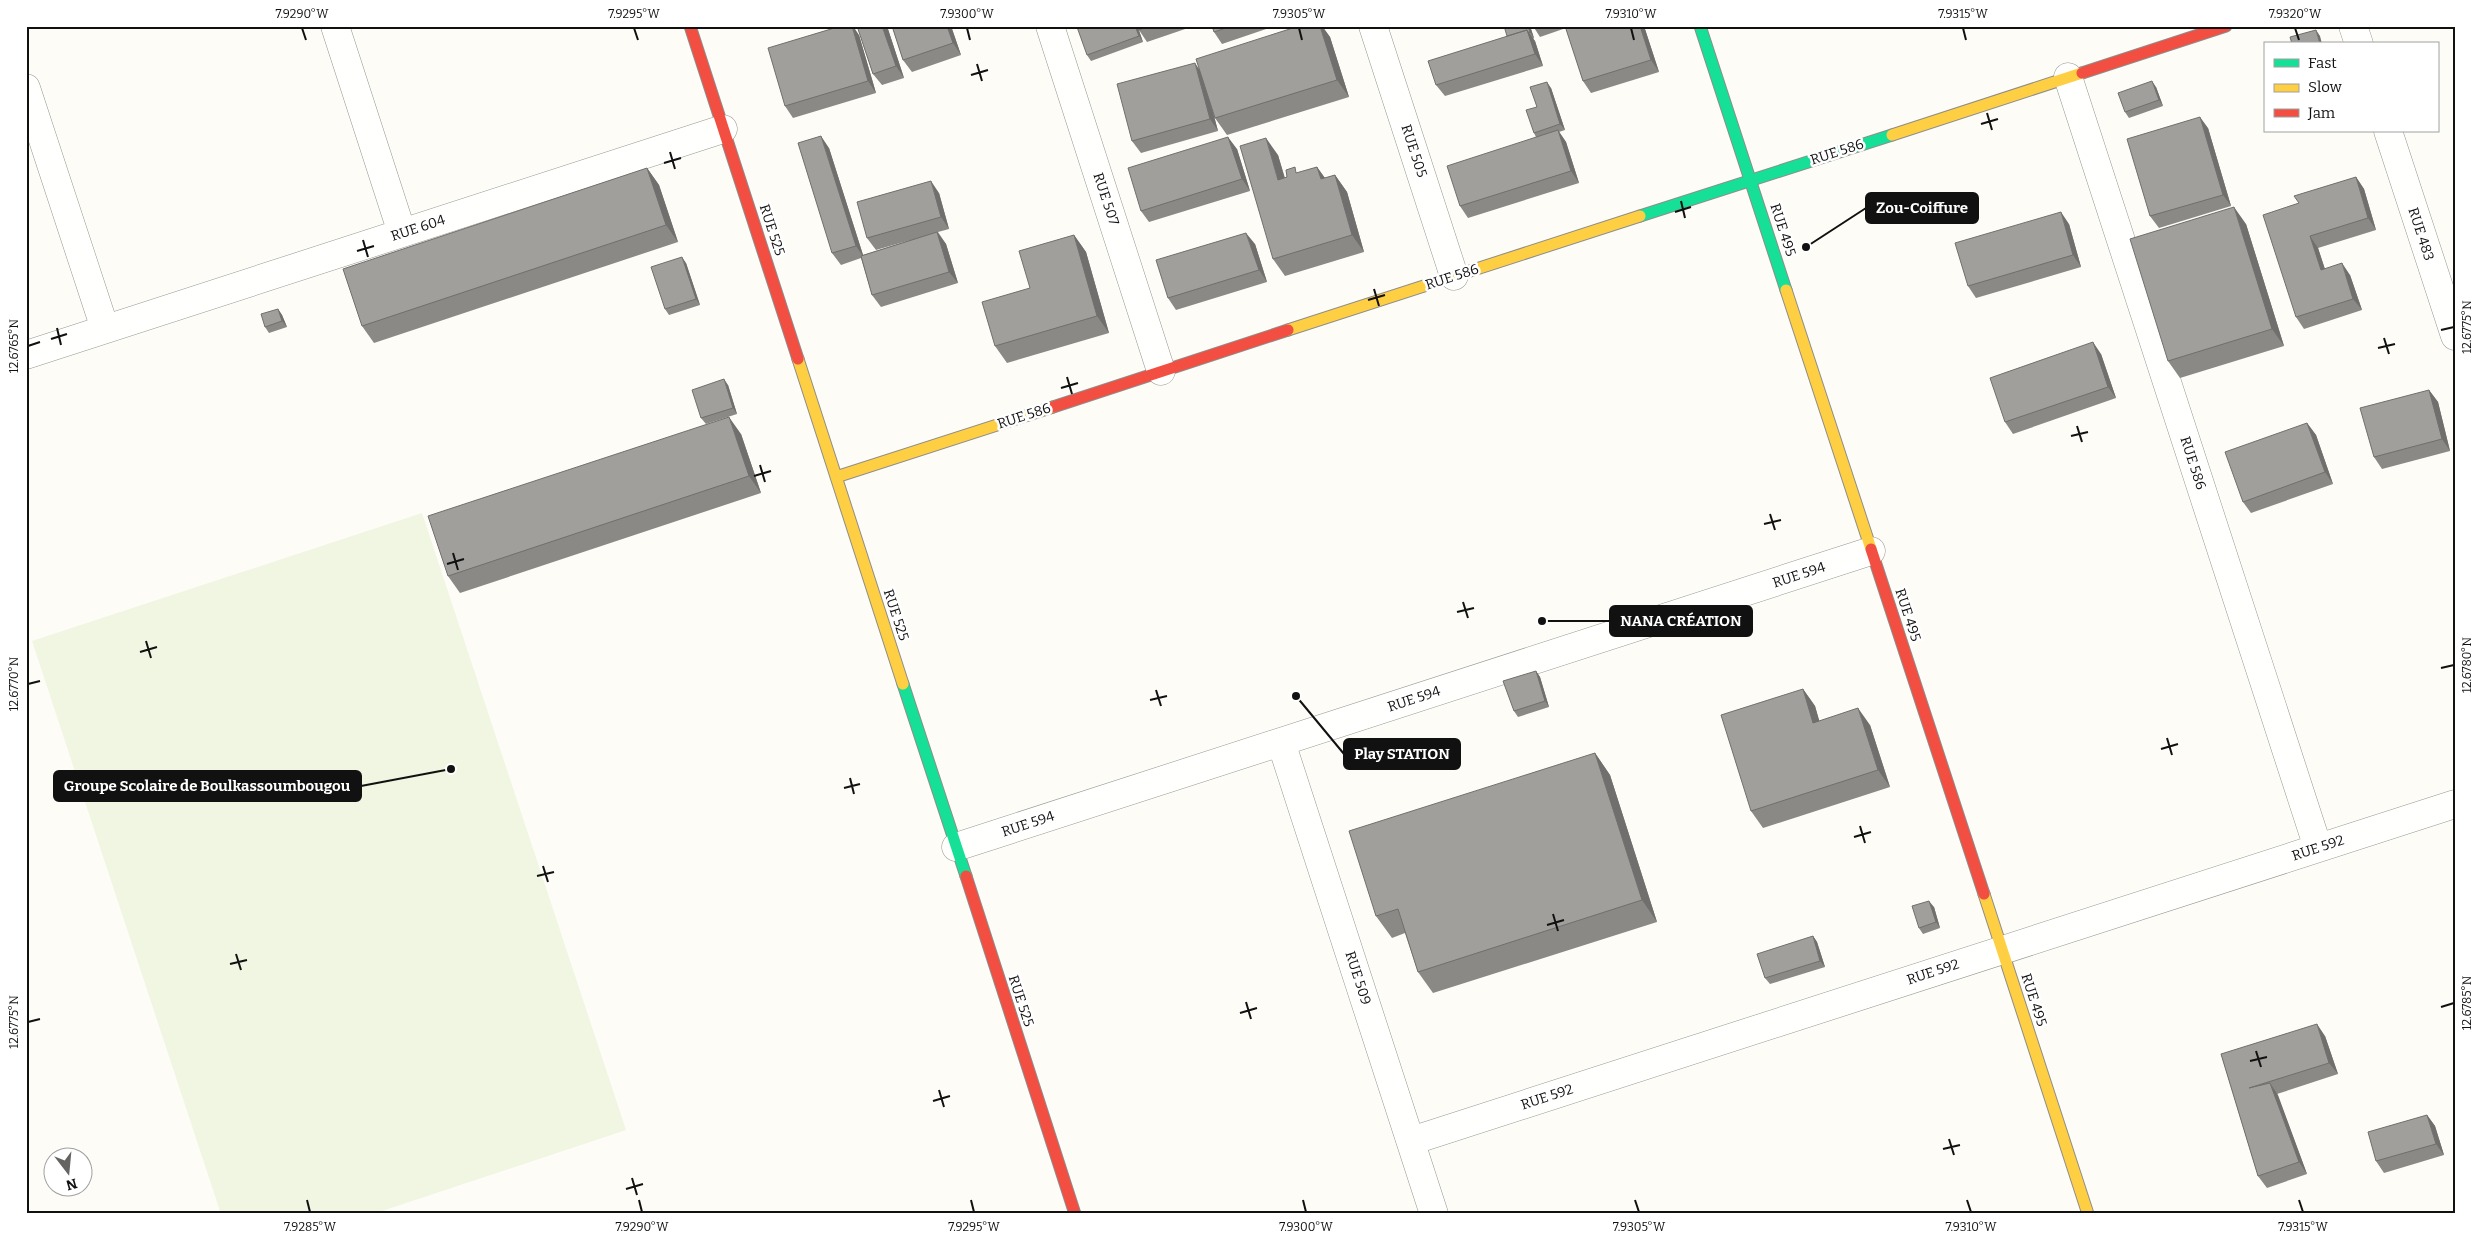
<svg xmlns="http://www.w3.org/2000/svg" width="2481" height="1240" viewBox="0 0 2481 1240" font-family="Bitter,serif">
<rect width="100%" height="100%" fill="#fdfcf7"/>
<path fill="#f0f6e1" d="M422 513 626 1130 373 1214H221L32 641Z"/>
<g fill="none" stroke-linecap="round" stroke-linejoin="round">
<defs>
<path id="street" d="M335 26 402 233
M1050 26 1161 371
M1373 26 1454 276
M2353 26 2359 44
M2068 77 2318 848
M26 88 105 329
M2388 131 2455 336
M26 355 723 129
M1281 742 1434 1214
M956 847 1871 551
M1411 1141 2455 804"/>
<path id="fast" d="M1700 26 1786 290
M1640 216 1892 135
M903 684 966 876"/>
<path id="slow" d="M1892 135 2082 73
M1786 290 1871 549
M1288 330 1640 216
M798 359 903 684
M836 477 1053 407
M1984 894 2088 1214"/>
<path id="jam" d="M690 26 798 359
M2082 73 2226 26
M1053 407 1288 330
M1871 549 1984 894
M966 876 1075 1214"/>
</defs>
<use href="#street" stroke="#979795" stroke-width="29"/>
<use href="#fast" stroke="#8e8d8b" stroke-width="13"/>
<use href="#slow" stroke="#8e8d8b" stroke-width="13"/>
<use href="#jam" stroke="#8e8d8b" stroke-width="13"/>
<use href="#street" stroke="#fffffe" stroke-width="28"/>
<use href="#fast" stroke="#16e098" stroke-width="11"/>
<use href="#slow" stroke="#ffcf43" stroke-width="11"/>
<use href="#jam" stroke="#f24e42" stroke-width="11"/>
</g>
<path fill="#8a8986" d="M887 26 904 78 882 85 873 74Z
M892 26H951L961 55 912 72 903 60Z
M1137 26H1194L1147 42 1139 30 1143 42 1091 61 1087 55Z
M1212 26H1275L1222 44 1214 32Z
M1299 26H1322L1330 37 1349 97 1227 135 1215 118 1210 101 1218 131 1141 153 1132 141 1201 72Z
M1530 26 1534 38 1533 39 1535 41 1543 66 1445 96 1436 85 1507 36Z
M1533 26H1644L1659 72 1591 93 1583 81 1566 28 1540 37Z
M859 35 876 93 793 118 785 106Z
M2156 87 2163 106 2129 118 2125 112Z
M1551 88 1565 130 1559 132 1566 142 1579 183 1468 218 1460 206 1536 137 1534 133 1537 107Z
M2208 128 2231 206 2159 228 2150 216Z
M829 148 863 255 914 239 876 250 867 238 939 193 949 229 938 232 946 244 958 283 881 307 872 295 861 258 841 265 832 253Z
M1237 149 1250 191 1149 222 1141 211Z
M1278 155 1285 178 1317 167 1325 178 1335 175 1347 192 1364 252 1285 276 1273 259Z
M647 168 659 185 678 242 374 343 362 326Z
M2356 177 2364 189 2376 230 2318 248 2325 269 2350 275 2362 310 2304 329 2296 317 2299 203Z
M2069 224 2081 267 1976 298 1968 286Z
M2246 224 2284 346 2180 378 2168 361Z
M1074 235 1086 252 1109 333 1007 363 995 346 1030 288Z
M1255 244 1267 282 1176 310 1168 298Z
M686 263 700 305 669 315 665 309Z
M278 309 282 315 287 327 269 333 265 327Z
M2101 354 2116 398 2013 434 2005 422Z
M728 385 737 414 706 424 701 418Z
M2429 390 2438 402 2450 451 2382 469 2374 457Z
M2307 423 2316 435 2333 484 2251 513 2243 502Z
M741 434 761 493 460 593 448 576Z
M1536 671 1540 677 1549 707 1518 717 1514 711Z
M1803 689 1815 706 1819 721 1870 725 1890 787 1763 828 1751 811Z
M1595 753 1610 775 1657 922 1433 993 1418 972 1405 933 1392 938 1376 916Z
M1934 907 1940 928 1923 934 1919 928Z
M1813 936 1817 942 1825 967 1770 984 1765 978Z
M2325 1036 2338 1074 2277 1094 2307 1174 2267 1188 2258 1176 2221 1054Z
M2427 1115 2435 1126 2444 1155 2384 1173 2376 1161Z"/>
<path fill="#716f6d" d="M852 26H853L859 35 876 93 868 81Z
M882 26H887L904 78 896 66Z
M947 26H951L961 55 953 43Z
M1135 26H1137L1143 42 1139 36Z
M1320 26H1322L1330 37 1349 97 1337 80Z
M1528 26H1530L1534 38 1530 32Z
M1640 26H1644L1659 72 1651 60Z
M1527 30 1535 41 1543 66 1535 54Z
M2316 30 2320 36 2322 44H2320Z
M1195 63 1203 75 1218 131 1210 119Z
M2152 81 2156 87 2163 106 2159 100Z
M1547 82 1551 88 1565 130 1560 124Z
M2200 117 2208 128 2231 206 2223 195Z
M1558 130 1566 142 1579 183 1571 171Z
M821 136 829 148 864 258 856 246Z
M1228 137 1237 149 1250 191 1242 179Z
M1266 138 1278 155 1290 197 1278 180Z
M1317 167 1329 184 1321 179Z
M647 168 659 185 678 242 666 225Z
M1335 175 1347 192 1364 252 1352 235Z
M2356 177 2364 189 2376 230 2368 218Z
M931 181 939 193 949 229 941 217Z
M2234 207 2246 224 2284 346 2272 329Z
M2061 212 2069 224 2081 267 2073 255Z
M937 232 946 244 958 283 949 272Z
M1246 233 1255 244 1267 282 1259 270Z
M1074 235 1086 252 1109 333 1097 316Z
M2310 236 2318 248 2329 282 2321 270Z
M682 257 686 263 700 305 696 299Z
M2342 263 2350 275 2362 310 2353 299Z
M278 309 282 315 287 327 282 321Z
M2093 342 2101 354 2116 398 2108 387Z
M724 379 728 385 737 414 733 408Z
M2429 390 2438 402 2450 451 2442 439Z
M729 417 741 434 761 493 749 476Z
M2307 423 2316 435 2333 484 2325 472Z
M1536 671 1540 677 1549 707 1545 701Z
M1803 689 1815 706 1825 740 1813 723Z
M1858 708 1870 725 1890 787 1878 770Z
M1595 753 1610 775 1657 922 1642 900Z
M1929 901 1934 907 1940 928 1936 922Z
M1813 936 1817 942 1825 967 1820 961Z
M2317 1024 2325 1036 2338 1074 2329 1063Z
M2270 1083 2278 1095 2307 1174 2299 1162Z
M2427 1115 2435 1126 2444 1155 2436 1144Z"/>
<path fill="#a19f9c" stroke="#716f6d" d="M841 26H852L868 81 785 106 768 48Z
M857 26H882L896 66 873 74Z
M892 26H947L953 43 903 60Z
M1079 26H1135L1139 36 1087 55 1077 27Z
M1137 26H1150L1139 30Z
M1212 26H1232L1214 32Z
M1299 26H1320L1337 80 1215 118 1196 59Z
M1504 26H1528L1530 32 1529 33 1527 30 1507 36Z
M1565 26H1640L1651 60 1583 81Z
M1527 30 1535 54 1436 85 1428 61Z
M2316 30 2320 44H2292L2290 37Z
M1195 63 1210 119 1132 141 1117 84Z
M2152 81 2159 100 2125 112 2118 93Z
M1547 82 1560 124 1534 133 1526 110 1537 107 1530 87Z
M2200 117 2223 195 2150 216 2127 139Z
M1558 130 1571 171 1460 206 1447 166Z
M821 136 856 246 832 253 798 143Z
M1228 137 1242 179 1141 211 1128 168Z
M1266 138 1278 180 1287 177 1286 170 1295 167 1296 173 1317 167 1321 179 1335 175 1352 235 1273 259 1240 146Z
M647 168 666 225 362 326 343 269Z
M2356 177 2368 218 2310 236 2321 270 2342 263 2353 299 2296 317 2263 215 2299 203 2294 196Z
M931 181 941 217 867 238 857 202Z
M2234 207 2272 329 2168 361 2130 239Z
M2061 212 2073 255 1968 286 1955 243Z
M937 232 949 272 872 295 861 256Z
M1246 233 1259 270 1168 298 1156 260Z
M1074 235 1097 316 995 346 982 302 1030 288 1019 251Z
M682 257 696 299 665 309 651 267Z
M278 309 282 321 265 327 261 314Z
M2093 342 2108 387 2005 422 1990 378Z
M724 379 733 408 701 418 692 390Z
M2429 390 2442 439 2374 457 2360 408Z
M729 417 749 476 448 576 428 516Z
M2307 423 2325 472 2243 502 2225 452Z
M1536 671 1545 701 1514 711 1503 681Z
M1803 689 1813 723 1858 708 1878 770 1751 811 1721 715Z
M1595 753 1642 900 1418 972 1398 909 1376 916 1349 831Z
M1929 901 1936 922 1919 928 1912 906Z
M1813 936 1820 961 1765 978 1757 954Z
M2317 1024 2329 1063 2249 1088 2270 1083 2299 1162 2258 1176 2221 1054Z
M2427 1115 2436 1144 2376 1161 2368 1132Z"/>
<path fill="none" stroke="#111" stroke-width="2" d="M302 28 306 40M634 28 638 40M967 28 970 40M1299 28 1302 40M1631 28 1634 40M1963 28 1966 40M2295 28 2299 40M977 64 982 81M971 75 988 70M1987 113 1992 130M1981 124 1998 119M670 152 675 169M664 163 681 158M1681 201 1685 218M1675 212 1691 207M363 240 368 257M357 251 374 246M1374 289 1379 306M1368 300 1385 295M57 328 61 345M2441 330 2454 327M2384 338 2389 354M51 339 67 334M28 346 40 342M2378 348 2395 344M1067 377 1072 394M1061 388 1078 383M2077 426 2082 442M2071 436 2088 432M760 465 765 482M754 476 771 471M1770 514 1775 530M1764 524 1781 520M453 553 458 570M447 564 464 559M1463 602 1468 618M1457 612 1474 608M146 641 151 658M140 652 157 647M2441 668 2454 665M28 684 40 681M1156 690 1161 706M1150 700 1167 696M2167 738 2172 755M2161 749 2178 744M850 778 854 794M844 788 860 784M1860 826 1865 843M1854 837 1871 832M543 866 548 882M537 876 554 872M1553 914 1558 931M1547 925 1564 920M236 954 241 970M230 964 247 960M1246 1002 1251 1019M2441 1007 2454 1003M1240 1013 1257 1008M28 1022 40 1019M2256 1051 2261 1067M2250 1061 2267 1057M939 1090 944 1107M933 1101 950 1096M1949 1139 1954 1155M1943 1149 1960 1145M632 1178 637 1195M626 1189 643 1184M307 1200 310 1212M639 1200 642 1212M971 1200 974 1212M1303 1200 1306 1212M1635 1200 1639 1212M1967 1200 1971 1212M2299 1200 2303 1212"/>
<g text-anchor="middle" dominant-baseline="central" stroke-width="5" stroke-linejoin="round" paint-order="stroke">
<g font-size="14" fill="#111" stroke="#fff">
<text transform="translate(1414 151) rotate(72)">RUE 505</text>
<text transform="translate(1837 152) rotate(-18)">RUE 586</text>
<text transform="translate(1106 199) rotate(72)">RUE 507</text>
<text transform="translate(418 228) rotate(-18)">RUE 604</text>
<text transform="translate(772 230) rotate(72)">RUE 525</text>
<text transform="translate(1783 230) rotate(72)">RUE 495</text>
<text transform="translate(2421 234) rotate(72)">RUE 483</text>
<text transform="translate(1452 277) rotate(-18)">RUE 586</text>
<text transform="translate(1024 416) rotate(-18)">RUE 586</text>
<text transform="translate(2193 463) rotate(72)">RUE 586</text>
<text transform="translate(1799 575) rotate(-18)">RUE 594</text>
<text transform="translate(896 615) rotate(72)">RUE 525</text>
<text transform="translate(1908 615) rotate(72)">RUE 495</text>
<text transform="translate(1414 699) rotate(-18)">RUE 594</text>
<text transform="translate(1028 824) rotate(-18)">RUE 594</text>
<text transform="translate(2318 848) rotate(-18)">RUE 592</text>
<text transform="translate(1933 972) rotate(-18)">RUE 592</text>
<text transform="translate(1358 978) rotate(72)">RUE 509</text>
<text transform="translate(2034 1000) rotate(72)">RUE 495</text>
<text transform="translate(1021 1001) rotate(72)">RUE 525</text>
<text transform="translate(1547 1097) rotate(-18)">RUE 592</text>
</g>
</g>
<path fill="none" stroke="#111" stroke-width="2" d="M1806 247L1866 208M1542 621L1610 621M1296 696L1344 754M451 769L361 786"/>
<g fill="#111" stroke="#fff" stroke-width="2">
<circle cx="1806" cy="247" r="5"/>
<circle cx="1542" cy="621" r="5"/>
<circle cx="1296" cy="696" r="5"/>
<circle cx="451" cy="769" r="5"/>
</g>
<g fill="#111" stroke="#111" stroke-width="2">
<rect x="1866" y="193" width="112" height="30" rx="5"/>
<rect x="1610" y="606" width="142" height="30" rx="5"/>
<rect x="1344" y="739" width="116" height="30" rx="5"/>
<rect x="54" y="771" width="307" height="30" rx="5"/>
</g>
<g font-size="15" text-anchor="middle" font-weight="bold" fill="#fff">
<text x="1922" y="213">Zou-Coiffure</text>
<text x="1681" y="626">NANA CRÉATION</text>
<text x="1402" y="759">Play STATION</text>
<text x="207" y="791">Groupe Scolaire de Boulkassoumbougou</text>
</g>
<rect width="2481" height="1240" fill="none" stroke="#ffffff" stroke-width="55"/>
<rect x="2264" y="42" width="175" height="90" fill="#ffffff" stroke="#a0a0a0"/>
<rect x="2274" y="59" width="25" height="8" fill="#16e098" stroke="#a0a0a0"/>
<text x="2308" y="68" font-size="15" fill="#111111">Fast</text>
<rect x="2274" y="84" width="25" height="8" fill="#ffcf43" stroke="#a0a0a0"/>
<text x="2308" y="92" font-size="15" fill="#111111">Slow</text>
<rect x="2274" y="109" width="25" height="8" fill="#f24e42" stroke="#a0a0a0"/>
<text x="2308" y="118" font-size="15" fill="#111111">Jam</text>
<g transform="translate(68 1172) rotate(164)"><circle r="24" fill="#ffffff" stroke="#a0a0a0"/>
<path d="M0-4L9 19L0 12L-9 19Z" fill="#646362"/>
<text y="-8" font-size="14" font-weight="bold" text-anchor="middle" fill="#111111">N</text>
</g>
<rect x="28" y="28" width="2426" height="1184" fill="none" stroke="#111" stroke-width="2"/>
<g font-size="12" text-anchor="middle" fill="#111">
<text x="302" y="18">7.9290°W</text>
<text x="634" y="18">7.9295°W</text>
<text x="967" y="18">7.9300°W</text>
<text x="1299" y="18">7.9305°W</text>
<text x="1631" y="18">7.9310°W</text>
<text x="1963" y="18">7.9315°W</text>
<text x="2295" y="18">7.9320°W</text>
<text transform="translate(2467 327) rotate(-90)" y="4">12.6775°N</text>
<text transform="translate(14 346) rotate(-90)" y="4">12.6765°N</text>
<text transform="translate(2467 665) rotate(-90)" y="4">12.6780°N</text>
<text transform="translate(14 684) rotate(-90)" y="4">12.6770°N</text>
<text transform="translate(2467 1003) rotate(-90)" y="4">12.6785°N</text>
<text transform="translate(14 1022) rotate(-90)" y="4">12.6775°N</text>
<text x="310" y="1231">7.9285°W</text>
<text x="642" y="1231">7.9290°W</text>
<text x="974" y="1231">7.9295°W</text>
<text x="1306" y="1231">7.9300°W</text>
<text x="1639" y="1231">7.9305°W</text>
<text x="1971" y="1231">7.9310°W</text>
<text x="2303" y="1231">7.9315°W</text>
</g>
</svg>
